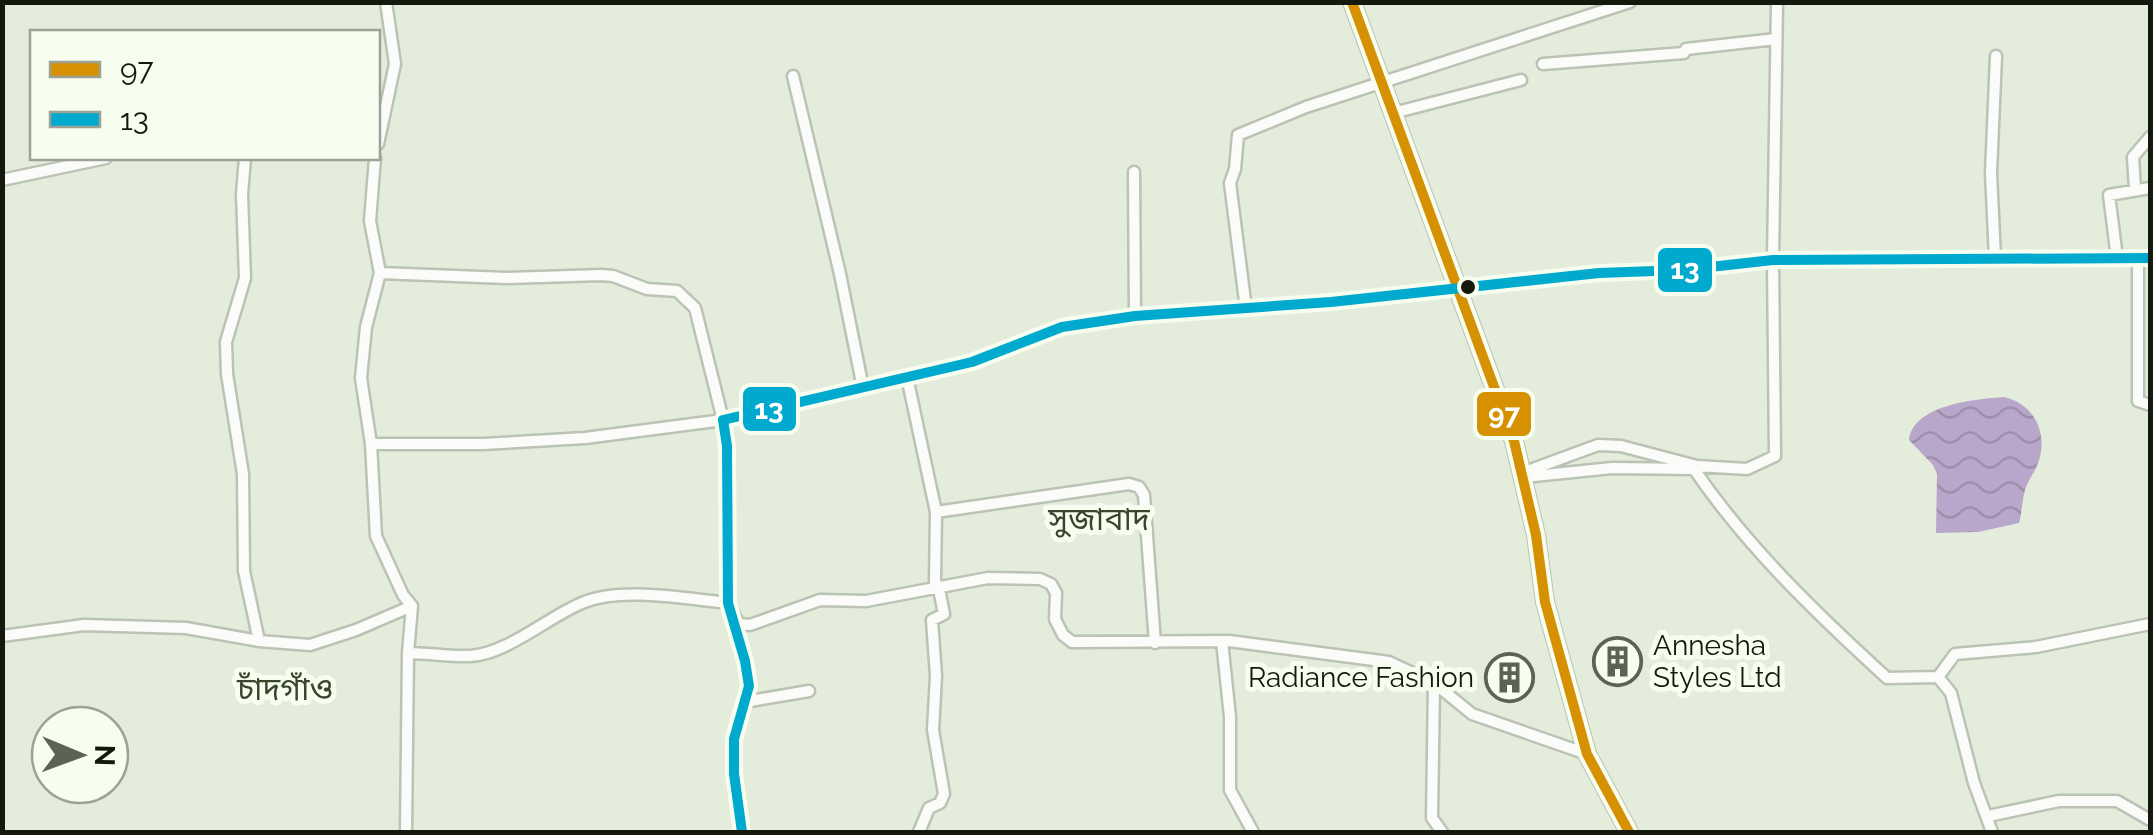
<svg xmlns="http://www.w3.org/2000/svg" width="2153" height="835" viewBox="0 0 2153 835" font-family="Raleway,'Noto Sans Bengali',sans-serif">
<defs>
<pattern id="water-waves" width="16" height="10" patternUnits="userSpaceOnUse" patternTransform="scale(2.5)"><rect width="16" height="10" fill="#b9a7cb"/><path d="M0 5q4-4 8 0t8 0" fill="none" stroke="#9e8fad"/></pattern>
</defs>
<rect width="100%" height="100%" fill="#e4eddb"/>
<path fill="url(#water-waves)" d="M2004 397C2033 403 2048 432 2039 460 2036 471 2028 480 2025 490 2022 501 2022 512 2019 523L1978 532 1936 533 1937 474 1933 465 1909 440C1913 405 1975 399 2004 397Z"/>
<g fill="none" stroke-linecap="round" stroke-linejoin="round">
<defs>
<path id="minor" d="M1543 64 1684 53 1686 49 1776 39
M793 76 840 274 863 388
M1393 113 1521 80
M378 144 395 64 386 2
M245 158 242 194 245 278 226 342 227 374 243 474 244 571 259 641
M375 158 370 221 380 273 366 327 361 378 371 444 376 536 403 595 412 606 408 653 406 832
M1134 172 1135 316
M2 180 106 158
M2135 189 2133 157 2150 137
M1995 258 1991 173 1996 56
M2117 258 2109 195 2150 188
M2138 258V401L2150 405
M1246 309 1230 183 1235 169 1238 135 1306 107 1630 2
M907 377 936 512 1129 484 1139 487 1144 495 1155 643
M371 444H483L585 438 723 420 695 308 677 291 647 289 613 276 601 275 506 278 380 273
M1522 473 1598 445 1621 446 1697 466 1747 469 1775 456 1773 260 1777 2
M1524 477 1612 468 1694 469C1747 547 1818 615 1887 678L1938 677 1951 693 1974 783 1992 832
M2 636 84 625 186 628 259 641 310 645 356 630 412 606
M1222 641 1230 717V790L1253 832
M408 653C428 653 450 657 470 656 507 654 548 617 582 603 621 586 686 599 728 603L739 624 750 625 820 600 866 601 988 578 1040 579 1051 584 1056 593 1055 619 1063 635 1072 642 1229 641 1389 662 1434 683 1472 714 1587 754
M1938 677 1955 654 2036 647 2150 624
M1434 683 1432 818 1442 832
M744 702 809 691
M1988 816 2059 801H2117L2150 820
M742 832 734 774V739L749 686 745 661 728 603 727 446 723 420 972 362 1062 327 1135 316 1331 302 1599 273 1683 270 1773 260 2150 258
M919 832 929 808 940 803 944 794 933 730 936 676 932 620 944 614 939 589 935 582 936 512"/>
<path id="highway" d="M1352 2 1514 441 1536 535 1545 602 1587 754 1629 832"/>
</defs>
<use href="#minor" stroke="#bbc3b4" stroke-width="15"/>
<use href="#highway" stroke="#bbc3b4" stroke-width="20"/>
<use href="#minor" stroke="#fbfcfa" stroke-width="10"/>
<use href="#highway" stroke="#fbfcfa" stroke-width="15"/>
<defs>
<path id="bus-1" d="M1352 2 1514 441 1536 535 1545 602 1587 754 1629 832"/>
<path id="bus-2" d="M742 832 734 774V739L749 686 745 661 728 603 727 446 723 420 972 362 1062 327 1135 316 1331 302 1599 273 1683 270 1773 260 2150 258"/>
</defs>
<use href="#bus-1" stroke="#f7fef0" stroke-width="18"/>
<use href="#bus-2" stroke="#f7fef0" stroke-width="18"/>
<use href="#bus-1" stroke="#d59102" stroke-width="10"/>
<use href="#bus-2" stroke="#00a9ce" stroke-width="10"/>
</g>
<defs>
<symbol id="building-ring" viewBox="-11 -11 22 22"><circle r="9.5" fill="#f7fef0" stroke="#5c6355" stroke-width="1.5"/><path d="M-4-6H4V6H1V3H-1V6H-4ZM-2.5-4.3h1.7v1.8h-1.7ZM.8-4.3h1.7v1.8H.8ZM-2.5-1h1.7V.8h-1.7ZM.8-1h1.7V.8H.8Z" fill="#5c6355"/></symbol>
</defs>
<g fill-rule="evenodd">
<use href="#building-ring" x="1590" y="634" width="55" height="55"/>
<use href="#building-ring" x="1482" y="650" width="55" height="55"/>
</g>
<circle fill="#13190d" stroke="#f7fef0" stroke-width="4" cx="1468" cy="287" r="9"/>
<g text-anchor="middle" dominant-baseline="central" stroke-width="10" stroke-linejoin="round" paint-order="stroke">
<g font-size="28" fill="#13190d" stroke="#f7fef0" text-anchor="start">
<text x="1653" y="645">Annesha<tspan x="1653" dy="32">Styles Ltd</tspan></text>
<text x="1474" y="677" text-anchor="end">Radiance Fashion</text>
</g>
<g font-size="32" fill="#3a462b" stroke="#f7fef0">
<text x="1099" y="518">সুজাবাদ</text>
<text x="285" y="688">চাঁদগাঁও</text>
</g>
</g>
<g stroke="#f7fef0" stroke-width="4">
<rect x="1656" y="246" width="58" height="48" rx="10" fill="#00a9ce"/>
<rect x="741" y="385" width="57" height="48" rx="10" fill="#00a9ce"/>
<rect x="1475" y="390" width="58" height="48" rx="10" fill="#d59102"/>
</g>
<g font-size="28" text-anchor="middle" font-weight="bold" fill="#fff">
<text x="1685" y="279">13</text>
<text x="769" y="419">13</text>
<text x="1504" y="424">97</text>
</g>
<rect width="2153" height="835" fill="none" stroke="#13190d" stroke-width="10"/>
<rect x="30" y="30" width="350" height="130" fill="#f7fef0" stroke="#9ca295" stroke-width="2.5"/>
<rect x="50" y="62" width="50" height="15" fill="#d59102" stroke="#9ca295" stroke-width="2.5"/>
<text x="120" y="80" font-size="30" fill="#13190d">97</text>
<rect x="50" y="112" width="50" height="15" fill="#00a9ce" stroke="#9ca295" stroke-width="2.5"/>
<text x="120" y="130" font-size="30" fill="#13190d">13</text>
<g transform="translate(80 755) rotate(91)"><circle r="48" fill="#f7fef0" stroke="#9ca295" stroke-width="2.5"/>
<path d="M0-8L18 38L0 25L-18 38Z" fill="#5c6355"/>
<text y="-15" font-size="28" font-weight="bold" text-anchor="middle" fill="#13190d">N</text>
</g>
</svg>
